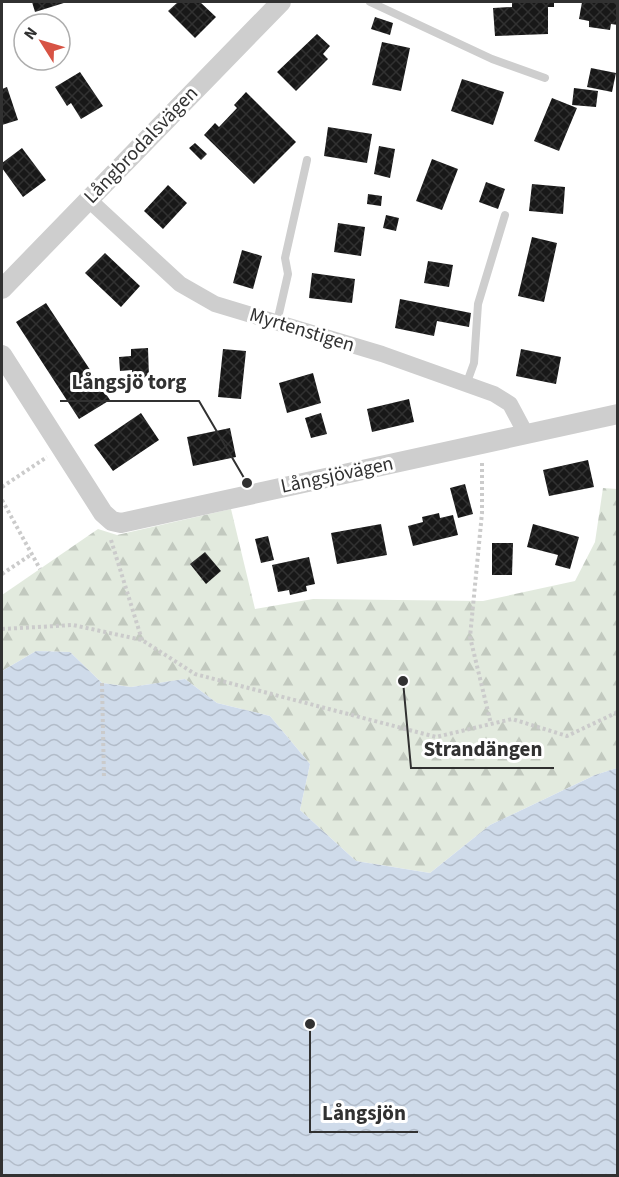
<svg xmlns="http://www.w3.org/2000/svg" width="619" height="1177" viewBox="0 0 619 1177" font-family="'Source Sans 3',sans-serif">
<defs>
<pattern id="forest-firs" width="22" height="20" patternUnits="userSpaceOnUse" patternTransform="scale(1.5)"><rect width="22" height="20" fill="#e2eade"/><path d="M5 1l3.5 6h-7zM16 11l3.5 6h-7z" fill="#c2c9bf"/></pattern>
<pattern id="water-waves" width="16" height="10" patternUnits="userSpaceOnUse" patternTransform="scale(1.5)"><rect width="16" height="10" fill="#cfdbea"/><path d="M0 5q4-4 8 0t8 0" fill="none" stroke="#b2bcc9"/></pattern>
<pattern id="building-cross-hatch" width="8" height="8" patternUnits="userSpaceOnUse" patternTransform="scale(1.5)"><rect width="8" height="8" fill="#181818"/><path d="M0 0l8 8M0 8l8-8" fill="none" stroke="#313131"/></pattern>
</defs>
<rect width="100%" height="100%" fill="#fff"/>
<path fill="url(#forest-firs)" d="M603 488 617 489V768L595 775 490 825 430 873 356 861 300 810 310 764 270 716 217 703 185 679 131 687 102 683 70 652 36 651 2 671V595L98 529 117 535 231 509 255 609 313 599 483 601 575 581 595 542Z"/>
<path fill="url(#water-waves)" d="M36 651 70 652 102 683 131 687 185 679 217 703 270 716 310 764 300 810 356 861 430 873 490 825 595 775 617 768V1175H2V671Z"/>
<path fill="url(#building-cross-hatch)" d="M32 2H67L35 12Z
M178 2H200L216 17 195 38 168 11Z
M512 2H554V7H548V34L495 36 493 8 512 7Z
M582 2 618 3V25L611 24 610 30 589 27V21L579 19Z
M375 17 393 23 390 35 371 29Z
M317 34 330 46 323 54 328 59 296 91 277 72Z
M382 42 410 48 401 91 372 85Z
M591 68 616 73 612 92 587 87Z
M80 72 103 106 81 119 71 103 67 106 55 87Z
M462 79 504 92 493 125 451 111Z
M7 87 18 120 2 125V89Z
M574 88 598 91 596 107 572 105Z
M246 92 296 142 254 184 204 135 215 123 219 127 237 108 234 105Z
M552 98 577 108 559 151 534 141Z
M328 127 372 134 367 163 324 156Z
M195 143 207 154 201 160 189 148Z
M379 146 395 149 390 178 374 174Z
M22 148 46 180 23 197 2 168V163Z
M432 159 458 169 442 210 416 201Z
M486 182 505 189 498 209 479 202Z
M532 184 565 187 563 214 529 211Z
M168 185 187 203 163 229 144 211Z
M368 194 382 196 381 206 367 204Z
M386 215 399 218 396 231 383 228Z
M338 223 365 227 361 256 334 252Z
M532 237 557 243 544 302 518 296Z
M242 250 262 256 253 289 233 283Z
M105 253 140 286 121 307 85 273Z
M428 261 453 265 449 287 424 283Z
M312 273 355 279 352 303 309 298Z
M400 299 471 313 469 327 437 321 434 336 395 328Z
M46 303 110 400 79 419 16 322Z
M148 348 149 377 132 378V370L120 371 119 357 131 356V349Z
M223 349 246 351 241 399 218 397Z
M521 349 561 357 556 384 516 376Z
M313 373 321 403 287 413 279 383Z
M409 399 414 422 372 432 367 409Z
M141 413 159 440 113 471 94 445Z
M321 413 327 434 311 438 305 418Z
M230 428 236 457 193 466 187 437Z
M588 460 594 487 549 496 543 470Z
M465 484 473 514 458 518 450 488Z
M439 513 440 518 453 515 458 535 413 546 408 526 423 522 422 517Z
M381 524 387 555 337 564 331 533Z
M533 524 579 537 570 569 555 565 558 555 527 547Z
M268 536 274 560 261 563 255 539Z
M492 543H513L512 575H492Z
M205 552 221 571 206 584 190 564Z
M309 557 315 584 306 586 307 591 290 595 289 590 278 592 272 565Z"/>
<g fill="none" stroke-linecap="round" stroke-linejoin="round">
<path stroke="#cbcbcb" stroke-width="4" stroke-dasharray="3 3" stroke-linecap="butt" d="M482 463V513L470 637 491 724
M2 487 47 457
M2 500 40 569
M111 540 142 640
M2 574 32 554
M2 629 73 625 142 640 195 674 436 737 512 719 567 736 618 712
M102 683 104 779"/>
<path stroke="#cecece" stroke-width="8" d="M370 2 492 59 545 78
M277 322 288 274 285 258 307 160
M466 385 474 363 478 304 505 215"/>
<path stroke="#cecece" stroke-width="16" d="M88 199 180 284 215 304 382 354 494 394 510 404 526 434"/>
<path stroke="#cecece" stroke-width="20" d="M2 289 281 2
M2 355 103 513 112 521 121 523 618 414"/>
</g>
<g text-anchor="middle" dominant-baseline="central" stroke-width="6" stroke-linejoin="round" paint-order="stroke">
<g font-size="20" fill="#313131" stroke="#fff">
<text transform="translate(141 145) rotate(-46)">Långbrodalsvägen</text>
<text transform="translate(302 330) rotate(17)">Myrtenstigen</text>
<text transform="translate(337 475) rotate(-12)">Långsjövägen</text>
</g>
</g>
<path fill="none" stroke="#313131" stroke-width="2" d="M247 483L199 401H60M403 681L411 768H554M310 1024L310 1132H418"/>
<g fill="#313131" stroke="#fff" stroke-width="2">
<circle cx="247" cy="483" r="6"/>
<circle cx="403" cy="681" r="6"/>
<circle cx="310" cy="1024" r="6"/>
</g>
<g font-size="21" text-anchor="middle" font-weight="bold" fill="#313131" stroke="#fff" stroke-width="6" stroke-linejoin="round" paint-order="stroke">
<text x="129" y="389">Långsjö torg</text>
<text x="483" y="756">Strandängen</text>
<text x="364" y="1120">Långsjön</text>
</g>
<rect width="619" height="1177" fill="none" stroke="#313131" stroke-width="6"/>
<g transform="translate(42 42) rotate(307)"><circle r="28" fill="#ffffff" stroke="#adadad" stroke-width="1.5"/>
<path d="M0-4.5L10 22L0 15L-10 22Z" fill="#d75344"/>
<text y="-9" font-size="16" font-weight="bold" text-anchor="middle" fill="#313131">N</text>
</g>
</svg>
